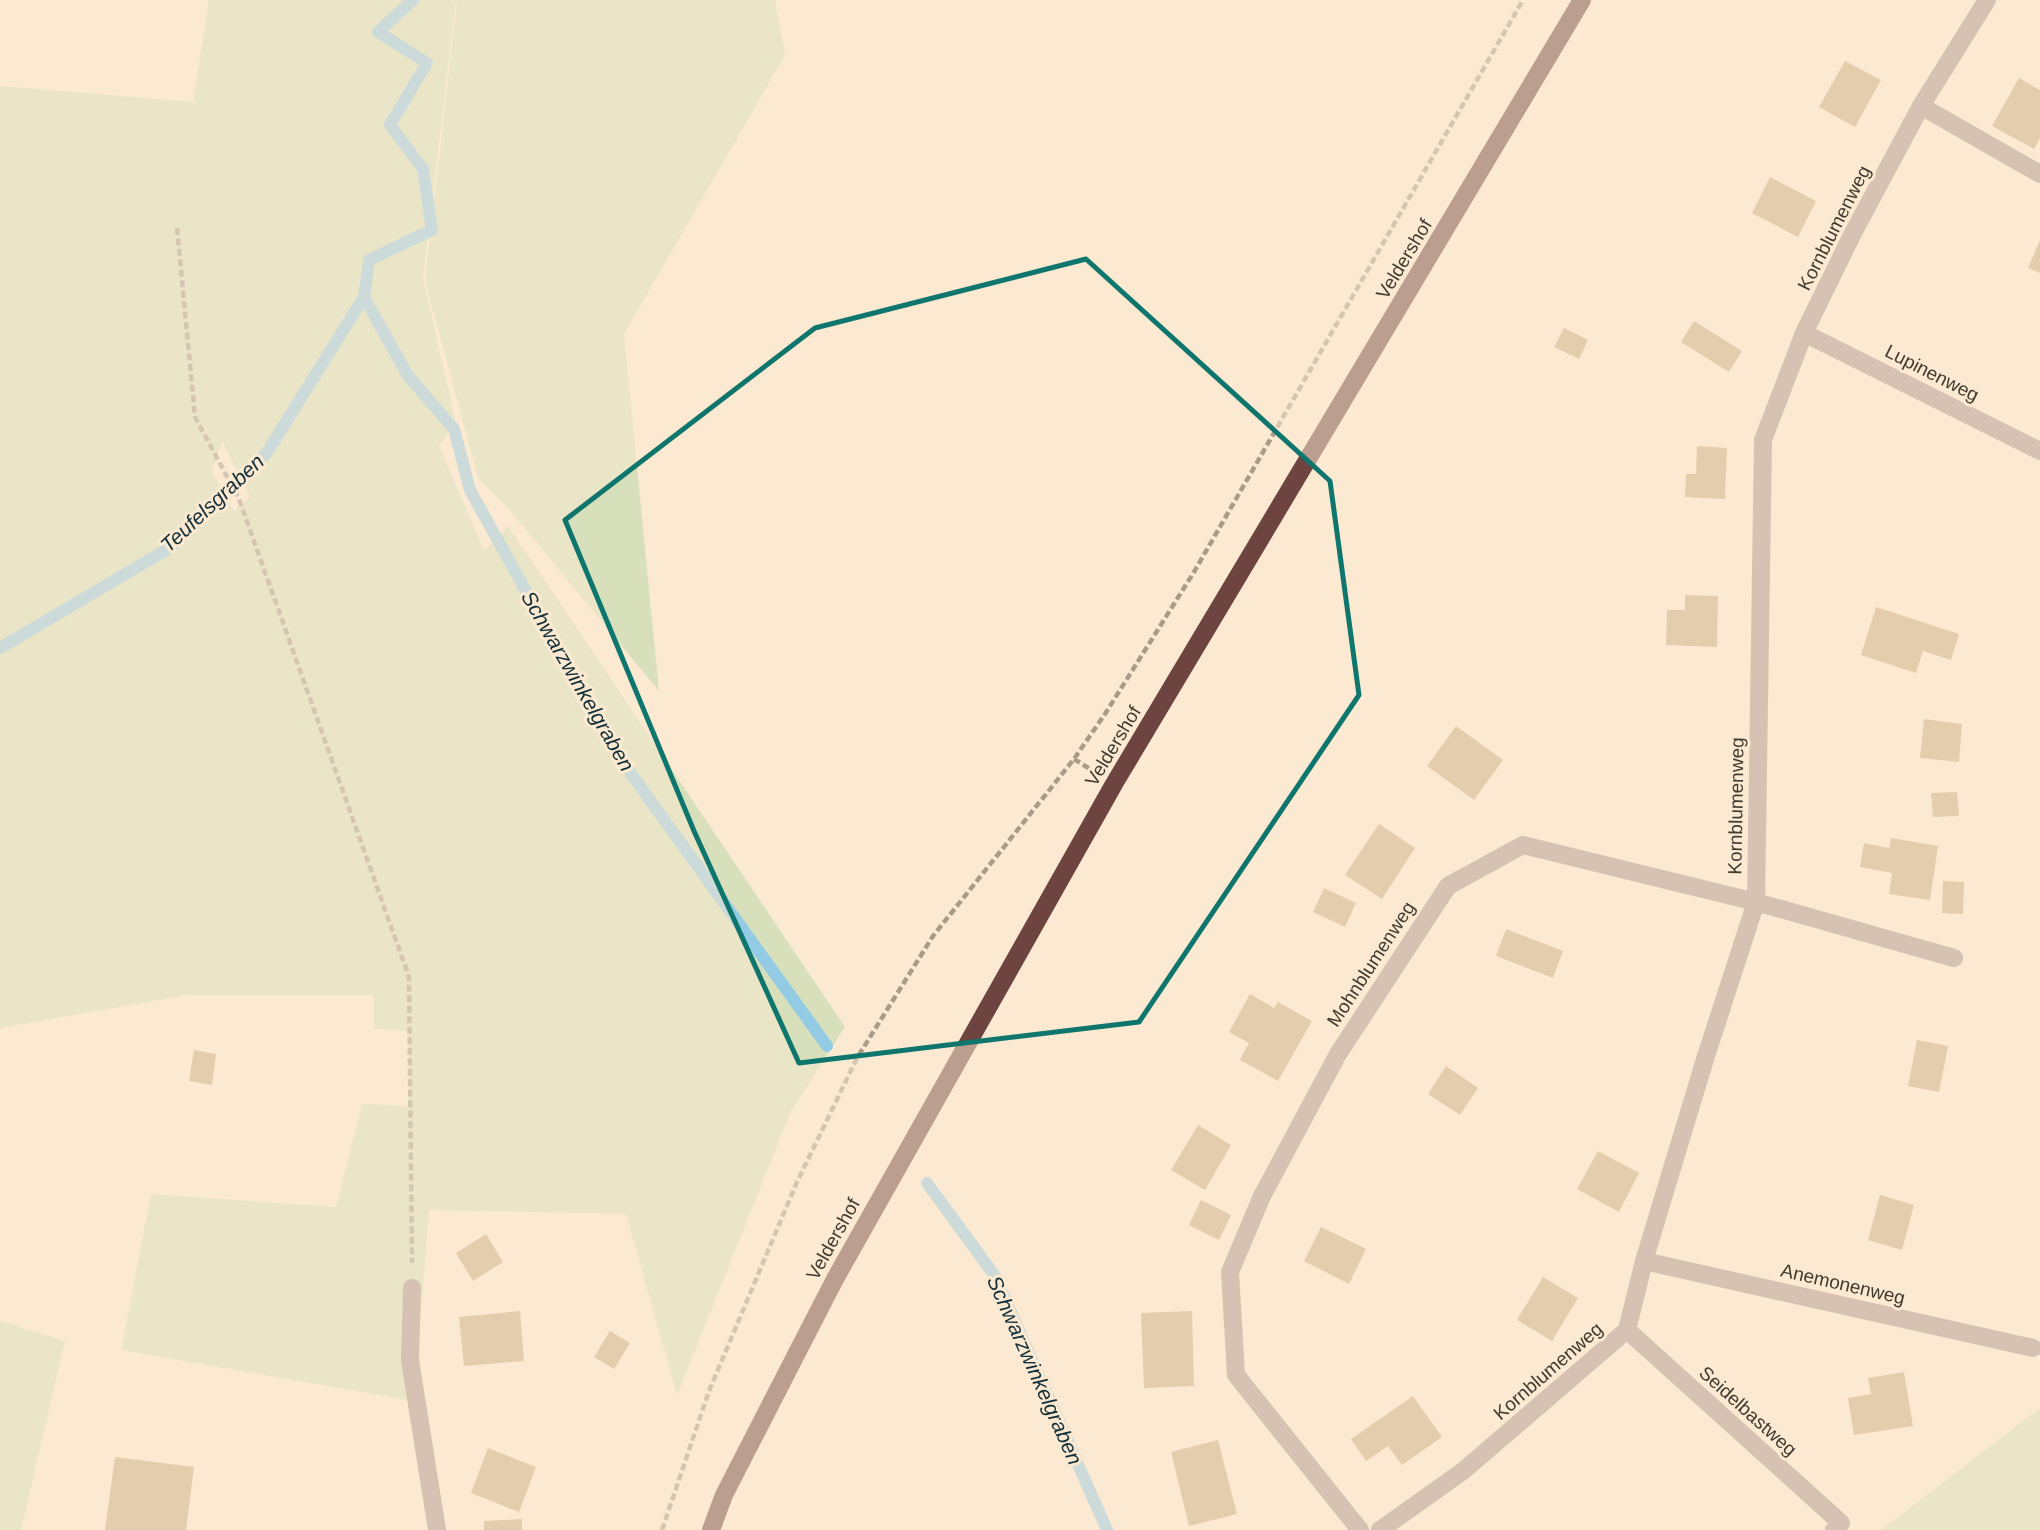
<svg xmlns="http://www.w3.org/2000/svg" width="2040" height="1530" viewBox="0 0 2040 1530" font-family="Arial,sans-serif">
<rect width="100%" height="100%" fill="#fbead1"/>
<path fill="#d8e0bb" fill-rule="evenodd" d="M209 0H456L423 278 456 423 439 446 484 550 508 526 845 1027 790 1113 677 1395 626 1214 429 1210 414 1401 121 1350 151 1194 336 1207 362 1104 408 1106 409 1031 374 1029V995H188L0 1028V86L193 102ZM222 441 250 497 234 511 212 472Z
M457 0H775L785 55 624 334 659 691 507 507 478 478 425 281Z
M0 1321 65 1341 21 1530H0Z
M2040 1408V1530H1881Z"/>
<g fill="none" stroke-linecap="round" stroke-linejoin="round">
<path stroke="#92cbe3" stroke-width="12" d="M364 297 408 376 454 429 470 490 614 750 827 1046
M0 648 171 547 266 454 364 297 369 260 432 230 423 169 390 125 427 63 378 32 413 0
M927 1183 995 1276 1107 1530"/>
</g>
<path fill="#c8ab7f" d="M1845 61 1881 80 1855 127 1819 107Z
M2019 78 2040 90V138L2034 149 1992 126Z
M1770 177 1816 201 1798 237 1752 213Z
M2040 240V273L2028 268Z
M1694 321 1742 351 1729 372 1681 342Z
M1564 328 1588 340 1579 359 1554 347Z
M1697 446 1727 448 1725 499 1685 497 1686 474H1696Z
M1685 595 1718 596 1717 647 1666 645 1667 610H1685Z
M1876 607 1959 634 1951 660 1923 651 1916 673 1861 655Z
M1924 719 1962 724 1959 762 1920 758Z
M1456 726 1503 760 1474 800 1427 766Z
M1957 792 1959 816 1933 817 1931 793Z
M1379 824 1415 848 1382 899 1345 875Z
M1891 838 1938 846 1930 900 1889 894 1892 873 1860 867 1864 843 1889 848Z
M1943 881 1964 882 1963 914 1942 913Z
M1324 888 1356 903 1345 927 1313 912Z
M1506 929 1563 951 1553 978 1496 956Z
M1250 994 1274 1008 1278 1002 1312 1021 1278 1081 1240 1060 1249 1043 1229 1032Z
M1917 1040 1948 1046 1939 1092 1908 1086Z
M194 1050 216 1054 212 1085 189 1081Z
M1446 1066 1478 1088 1460 1115 1428 1094Z
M1198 1125 1231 1145 1205 1190 1171 1170Z
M1598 1151 1639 1173 1619 1212 1577 1189Z
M1880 1195 1914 1205 1902 1250 1868 1240Z
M1201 1200 1231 1215 1219 1240 1189 1225Z
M1321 1227 1366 1249 1349 1284 1304 1261Z
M486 1234 503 1262 473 1281 456 1253Z
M1543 1277 1578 1298 1552 1341 1517 1320Z
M520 1311 524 1361 464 1366 459 1317Z
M1192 1311 1194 1386 1144 1388 1141 1313Z
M610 1331 630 1343 614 1369 594 1357Z
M1904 1372 1913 1426 1854 1435 1848 1398 1871 1394 1868 1378Z
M1413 1396 1442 1437 1402 1465 1388 1446 1366 1461 1351 1439Z
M1218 1440 1237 1514 1189 1526 1171 1452Z
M488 1448 536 1467 519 1512 471 1493Z
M115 1457 194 1467 186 1530H105Z
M522 1519V1530H484V1521Z"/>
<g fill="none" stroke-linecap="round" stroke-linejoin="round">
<path stroke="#a89c89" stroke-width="4.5" stroke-dasharray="7 3.5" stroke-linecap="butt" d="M177 228 195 417 239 499 409 977 412 1263
M1074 759 1090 769
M662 1530 709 1391 797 1182 857 1058 933 936 1074 759 1105 714 1194 572 1523 0"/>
<path stroke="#a9908c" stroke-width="18" d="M1921 106 2040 174
M1804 333 2040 451
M1644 1261 2033 1348
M412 1288 410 1360 437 1530
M1627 1330 1841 1523 1834 1530
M1360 1530 1236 1375 1230 1272 1262 1196 1338 1054 1448 886 1523 845 1756 902 1954 958
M1380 1530 1463 1471 1627 1330 1644 1261 1706 1056 1756 902 1763 440 1804 333 1852 235 1921 106 1987 0"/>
<path stroke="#6d443f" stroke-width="18" d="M711 1530 724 1495 835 1279 1114 784 1582 0"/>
</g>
<path d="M0 0H2040V1530H0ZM1086 259 1330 481 1359 695 1139 1022 799 1063 694 831 565 520 815 328Z" fill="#fbead1" fill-opacity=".55" fill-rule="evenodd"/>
<path fill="none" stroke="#0f766e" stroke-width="5" stroke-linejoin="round" d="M1086 259 1330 481 1359 695 1139 1022 799 1063 694 831 565 520 815 328Z"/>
<g text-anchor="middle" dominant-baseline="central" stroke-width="6" stroke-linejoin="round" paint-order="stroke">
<g font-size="19" fill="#403a30" stroke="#fbead1">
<text transform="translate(1834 228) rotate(-63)">Kornblumenweg</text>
<text transform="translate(1404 259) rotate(-59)">Veldershof</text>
<text transform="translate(1932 373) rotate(27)">Lupinenweg</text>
<text transform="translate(1113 746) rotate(-59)">Veldershof</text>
<text transform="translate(1736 806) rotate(-89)">Kornblumenweg</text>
<text transform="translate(1371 964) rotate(-57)">Mohnblumenweg</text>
<text transform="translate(833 1239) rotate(-61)">Veldershof</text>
<text transform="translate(1843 1284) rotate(13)">Anemonenweg</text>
<text transform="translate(1548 1371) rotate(-41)">Kornblumenweg</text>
<text transform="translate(1748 1411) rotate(42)">Seidelbastweg</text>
</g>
<g font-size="21" font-style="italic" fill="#132f3a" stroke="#fbead1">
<text transform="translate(212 503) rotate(-43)">Teufelsgraben</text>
<text transform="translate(578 681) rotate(60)">Schwarzwinkelgraben</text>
<text transform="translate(1035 1370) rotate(66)">Schwarzwinkelgraben</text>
</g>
</g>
</svg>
